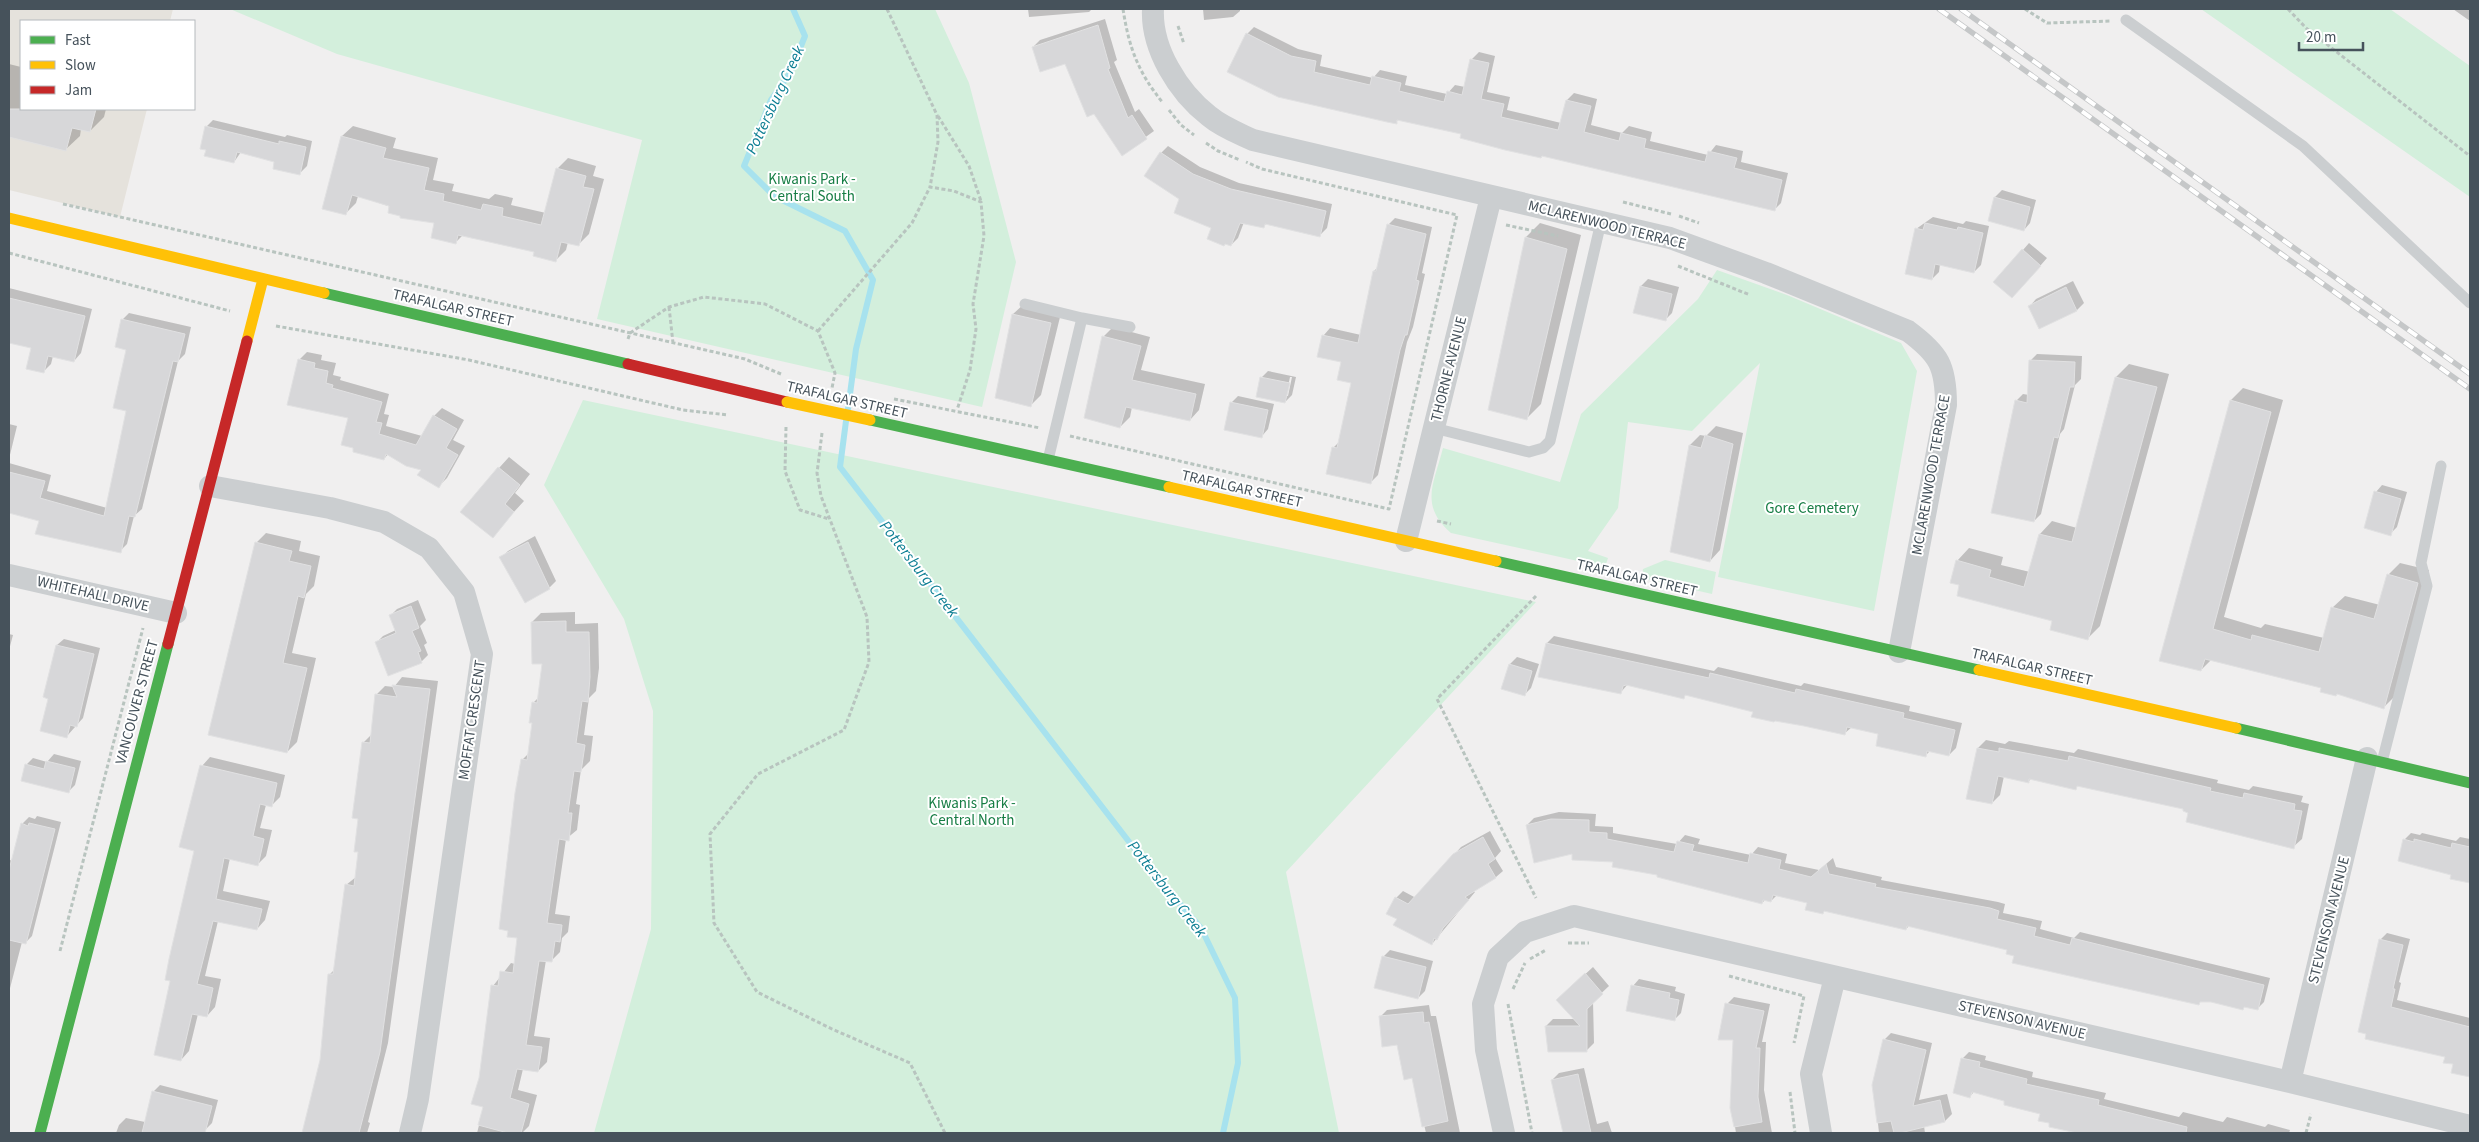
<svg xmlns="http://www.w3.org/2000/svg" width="2479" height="1142" viewBox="0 0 2479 1142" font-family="'Source Sans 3',sans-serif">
<rect width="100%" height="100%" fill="#f0efef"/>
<path fill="#e5e2dc" d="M9 9H173L170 21H21V109H147L120 217 9 190Z"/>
<path fill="#d3efdc" d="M230 9H935L969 83 1016 262 982 407 597 319 642 140 337 54Z
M2201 9H2390L2470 66V197Z
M1717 270 1787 295 1901 343 1917 371 1874 611 1718 577 1760 363 1692 431 1628 422 1618 508 1588 551 1608 558 1605 567 1451 533C1419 505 1434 484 1443 448L1560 482 1581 414 1698 299Z
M583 400 1536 602 1286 872 1339 1133H594L651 929 653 711 624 619 544 485Z
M1665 560 1716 572 1712 594 1642 578 1643 569Z"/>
<path fill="#0003" fill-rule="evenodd" d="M1028 9H1092L1089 12 1029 17Z
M1203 9H1240V11L1233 17 1204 20Z
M2453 9H2470V21Z
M1105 19 1117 60 1114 62 1135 112 1139 109 1154 131 1122 154 1066 62 1033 47 1040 40Z
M1254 27 1298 49 1322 55 1320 66 1373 78 1380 70 1407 76 1405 85 1447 94 1455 85 1465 87 1472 59 1479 52 1495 56 1487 92 1510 97 1507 110 1561 123 1567 100 1574 93 1597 99 1591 125 1622 133 1629 126 1652 132 1650 141 1708 155 1716 145 1743 151 1741 162 1788 173 1781 203 1774 210 1462 133 1399 119 1396 122 1247 34Z
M9 64 21 67V109H106L104 117 90 131 81 129 80 136 65 150 9 136Z
M213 120 285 137 287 135 312 141 307 166 300 173 276 161 241 152 234 162 207 149 206 127Z
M353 126 396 138 393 148 438 158 433 180 454 184 452 191 489 199 495 194 513 198 511 205 546 213 557 169 568 158 596 166 593 176 604 179 589 234 578 245 568 242 566 250 556 260 536 251 463 235 455 243 436 222 358 196 356 203 345 214 323 208 342 136Z
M1168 146 1200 167 1239 183 1332 204 1327 228 1320 235 1267 223 1263 227 1244 222 1238 238 1231 245 1226 243 1224 245 1213 227 1181 199 1161 153Z
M2002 190 2036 200 2030 223 2024 230 1995 197Z
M1933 217 1963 224 1966 221 1989 226 1981 265 1974 272 1940 264 1939 272 1932 279 1916 229Z
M1395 218 1432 227 1422 273 1425 274 1413 327 1407 342 1378 475 1371 482 1333 448 1339 442 1352 382 1342 361 1319 356 1324 335 1330 328 1361 335 1374 271 1378 267 1388 225Z
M1540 223 1581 235 1541 404 1527 418 1490 409 1526 237Z
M2029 243 2047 258 2019 290 2023 250Z
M1648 279 1679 287 1672 313 1665 320 1641 286Z
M2073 281 2084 303 2077 310 2040 328 2030 306 2036 299Z
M9 288 92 309 81 353 74 361 53 356 51 364 43 372 33 347 9 341Z
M1024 304 1061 313 1041 395 1030 406 1013 314Z
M129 313 191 327 185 354 178 361 142 509 134 516 127 544 120 551 40 520 9 511V463L51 475 47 491 107 508 127 410V349L122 320Z
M1113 327 1150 337 1141 370 1205 384 1199 410 1190 420 1132 407 1130 417 1120 427 1085 417 1104 336Z
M307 352 322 355 321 360 336 363 333 375 341 377 340 380 389 394 384 414 389 415 386 426 422 436 434 416 442 408 464 420 453 440 465 446 447 478 439 486 423 469 388 454 384 459 299 360Z
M2037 354 2082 356 2081 379 2075 385 2064 429 2060 434 2041 514 2034 521 2016 401 2023 394 2029 395 2031 360Z
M2129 364 2169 374 2100 626 2088 638 2054 620 1961 584 1957 561 1969 548 2003 557 2001 565 2030 572 2040 534 2052 521 2077 528 2116 377Z
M1268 371 1296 377 1292 395 1285 402 1261 378ZM1290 377H1292L1288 396H1286Z
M2243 388 2283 400 2224 617 2261 628 2265 624 2324 638 2332 608 2345 596 2380 605 2388 575 2400 563 2429 570 2396 695 2384 707 2322 687 2212 659 2201 670 2231 400Z
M1238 396 1274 404 1268 429 1262 436 1231 403Z
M9 424 17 426 9 459Z
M1716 426 1743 433 1720 550 1710 561 1690 445 1700 435 1706 436Z
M509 457 530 474 515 493 524 501 492 536 499 468Z
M2382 485 2407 492 2397 527 2390 534 2376 492Z
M266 533 301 541 299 551 320 556 314 586 306 594 292 653 316 658 297 742 287 752 256 543Z
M535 536 556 581 549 588 501 558 508 551Z
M418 600 426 620 420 626 427 643 424 645 428 655 421 662 376 643 383 636 396 630 390 616 397 609Z
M575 612V624L598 623 599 668 596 691 589 698 584 735 593 736 590 761 581 770 576 804 580 805 577 830 566 839 555 914 570 916 568 932 562 938 560 952 551 961 546 960 534 1036 550 1038 547 1062 538 1071 523 1069 518 1090 537 1095 529 1126 522 1133H477L484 1106 480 1078 493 986 511 963 515 964 519 937 522 760 529 753 533 722V703L539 697 543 663 532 622 541 613Z
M9 634 13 635 9 650Z
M1554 636 1714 671 1718 667 1801 686 1804 683 1910 706 1909 711 1962 723 1956 748 1949 755 1930 751 1926 755 1880 733 1852 727 1845 733 1687 694 1683 697 1628 684 1621 692 1547 643Z
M64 639 100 648 83 718 67 736 50 698 57 645Z
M1517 657 1539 664 1531 688 1524 695 1503 688 1510 664Z
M402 677 438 681 388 1043 368 1122 370 1123 367 1133H303L321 1060 330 974 335 969 346 885 356 877 360 851 364 742 372 734 376 695 385 686 394 687Z
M1986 740 2005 744 2009 741 2074 753 2078 749 2218 780 2217 783 2249 790 2253 786 2303 796 2301 802 2309 804 2302 839 2293 847 2185 808 2079 785 2075 788 2032 778 2028 782 2004 776 2000 795 1992 803 1978 748Z
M54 754 81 761 75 785 68 792 26 765 33 758 47 762Z
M210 757 285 775 280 797 271 806 266 805 260 828 272 830 266 856 257 865 230 858 223 891 270 901 265 920 257 929 218 921 205 976 221 979 215 1007 207 1016 198 1014 189 1051 181 1060 171 980 195 850 202 766Z
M1559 812 1596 814 1595 826 1613 827V833L1677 844 1685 835 1700 839 1698 844 1751 855 1758 847 1787 854 1785 863 1819 870 1833 858 1836 867 1882 877 1881 880 1998 902 2005 904 2003 913 2042 921 2040 929 2074 938 2080 932 2270 978 2264 1002 2257 1009 2245 1006 2243 1009 2211 1001 2202 1000 2199 1003 2015 956 2009 949 1909 926 1906 929 1825 910 1823 913 1808 902 1777 895 1771 901 1765 900 1762 903 1615 860 1574 852 1527 825 1534 818Z
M37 816 61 822 32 936 25 943 22 942 9 992V861L13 859 22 824 29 817 35 819Z
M1490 831 1501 851 1495 858 1503 871 1496 877 1473 891 1475 892 1432 944 1398 919 1396 898 1403 891 1416 898 1461 847Z
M2411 833 2420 835 2422 833 2456 841 2460 837 2470 839V882L2451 878 2452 874 2404 840Z
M2387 933 2410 939 2399 982 2401 983 2397 1000 2470 1018 2469 1076 2446 1056 2366 1038 2380 940Z
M1390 950 1433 961 1425 991 1418 998 1383 957Z
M1593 967 1609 986 1593 1001 1594 1043 1587 1050 1546 1026 1553 1019H1576L1565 993Z
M1639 979 1676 987 1675 991 1685 994 1681 1013 1674 1020 1633 986Z
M1734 997 1770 1004 1762 1042H1766L1764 1090 1772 1133H1736L1732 1108 1734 1038 1727 1004Z
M1429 1005 1431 1016H1436L1460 1133H1426L1413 1077 1398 1044 1380 1017 1387 1010Z
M1891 1033 1932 1043 1919 1100 1947 1094 1952 1114 1945 1121 1924 1126 1925 1133H1879L1874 1085 1884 1040Z
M1969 1052 1986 1056 1985 1060 2033 1072 2032 1077 2106 1093 2104 1099 2179 1117 2183 1112 2223 1122 2227 1117 2265 1127 2268 1124 2290 1130 2289 1133H2082L2050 1126 2051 1122 2042 1113 2006 1100 1975 1091 1970 1096 1962 1059Z
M1584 1068 1597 1124 1608 1121 1612 1133H1564L1552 1080 1559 1073Z
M160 1085 218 1100 212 1123 205 1130 168 1120 165 1133H116L119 1125 126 1118 145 1122 153 1092Z"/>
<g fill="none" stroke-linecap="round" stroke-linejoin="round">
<path stroke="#a7e2ee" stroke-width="6" d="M793 9 805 36 790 73 771 100 744 166 774 196 845 231 873 280 856 349 848 409
M846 421 840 467 1157 878 1201 928 1235 998 1238 1063 1223 1133"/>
</g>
<path fill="#d7d7d9" stroke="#e1e1e2" d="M1098 25 1110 68 1108 69 1128 118 1132 115 1147 139 1122 156 1094 114 1087 117 1065 64 1040 72 1032 47Z
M1246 33 1291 56 1316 61 1314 72 1370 85 1372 76 1401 83 1399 91 1444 102 1447 91 1462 95 1470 59 1489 63 1481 99 1504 104 1501 117 1558 130 1566 100 1591 106 1584 132 1619 141 1621 133 1646 139 1644 148 1705 162 1708 151 1737 158 1734 168 1782 180 1775 211 1542 156 1541 158 1505 150 1460 138 1461 134 1397 120V124L1387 122 1278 97 1227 72Z
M9 109H96L90 132 72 128 66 151 9 137Z
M205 126 279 144V141L306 147 300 175 273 169 274 162 237 152 234 163 204 156 206 150 200 149Z
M341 136 386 148 383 158 429 168 424 190 444 194 443 201 481 210 483 204 503 208 502 216 541 225 556 168 586 176 583 187 594 189 579 246 561 242 556 262 533 256 534 252 458 235 456 244 431 238 434 223 400 218V216L388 213 389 206 352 195 346 215 322 209Z
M1160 152 1193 174 1231 189 1326 211 1320 237 1265 224 1264 228 1240 223 1231 246 1225 244 1224 246 1207 239 1211 228 1174 213 1179 199 1144 176Z
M1994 197 2030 207 2024 231 1988 221Z
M1925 223 1957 230 1958 227 1983 233 1974 273 1935 264 1932 280 1905 274 1915 228 1923 230Z
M1387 224 1426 234 1416 280 1419 281 1407 335H1405L1400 350 1371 484 1326 474 1332 447 1337 448 1351 383 1337 380 1341 362 1317 357 1322 335 1358 343 1373 271H1376Z
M1525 237 1567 249 1527 420 1488 410Z
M2022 249 2041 266 2012 298 1993 282Z
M1640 286 1672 294 1666 321 1633 313Z
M2066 287 2077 311 2039 329 2028 306Z
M9 298 85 316 74 362 48 356 44 373 26 369 31 348 9 343Z
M1012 314 1051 323 1031 407 995 398Z
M121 319 185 334 178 362 173 361 135 517 129 516 121 553 35 534 39 521 9 513V472L45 481 40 498 104 516 126 411 113 408 126 350 115 347Z
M1102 336 1141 346 1132 380 1196 394 1190 421 1126 407 1120 428 1084 418Z
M298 359 315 363 314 368 328 371 326 383 333 385 332 388 382 402 376 422 382 423 379 434 416 445 433 415 457 429 446 448 458 455 439 488 417 475 421 470 406 466 386 454 384 460 353 452V448L341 445 348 418 287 405Z
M2029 360 2075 362 2074 387H2070L2058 438 2054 437 2034 522 1991 513 2015 400 2027 403Z
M1260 377 1290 383 1285 403 1256 397Z
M2115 377 2157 387 2088 640 2050 630 2052 621 1957 596 1959 585 1950 583 1956 560 1991 570 1989 577 2024 587 2039 534 2072 542Z
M2230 400 2271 412 2213 629 2251 640 2252 635 2319 652 2331 607 2374 619 2387 574 2418 583 2384 709 2337 694 2336 696 2320 692 2321 688 2205 659 2201 671 2159 661Z
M1230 402 1268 410 1262 438 1224 430Z
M1705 435 1733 444 1710 562 1670 552 1689 445 1701 448Z
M498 467 520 485 505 504 514 512 493 538 460 512Z
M2374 491 2401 499 2391 536 2364 528Z
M255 542 292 551 289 561 311 566 304 598 298 596 283 663 307 668 287 753 208 735Z
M528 542 550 589 525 603 499 557Z
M411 606 419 628 412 631 421 651 418 652 422 663 388 676 375 642 396 633 389 615Z
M566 621V632H589L590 677 588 702 582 701 576 743 585 745 581 772 574 771 568 813H572L569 841 559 839 547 923 562 925 560 942 555 941 552 962 539 961 526 1045 542 1047 538 1072 517 1069 510 1098 529 1104 521 1133H508L478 1125 483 1107 471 1104 479 1078 491 985 498 986 500 971 513 973 517 938 507 937 508 931 499 929 515 793 521 759 527 760 532 723H529L532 702 537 703 542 664H532L531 622Z
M1546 643 1709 678 1710 673 1795 693 1796 689 1904 713 1903 718 1955 730 1949 756 1927 751 1926 757 1876 746 1878 734 1847 727 1845 735 1804 726 1775 721 1774 722 1751 717 1753 712 1685 695 1684 699 1626 685 1623 686 1621 694 1538 677Z
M56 645 94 654 77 727 70 725 67 738 40 731 48 699 43 697Z
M1509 664 1532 671 1525 696 1501 689Z
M392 685 430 689 380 1052 359 1133H302L320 1060 328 974H333L345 884 354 886 358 852H354L358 819 352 818 362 742 370 743 375 694 397 697Z
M1977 748 1999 752V748L2068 761 2069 756 2211 788 2210 791 2243 798 2244 793 2295 804 2294 810 2302 811 2294 849 2186 822 2188 813 2183 811V809L2077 786 2076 790 2029 779V783L1998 776 1992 804 1966 799Z
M46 761 75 768 69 793 21 781 25 764 44 769Z
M200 765 277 783 272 807 260 804 253 836 264 839 258 866 224 858 216 899 262 909 257 930 213 921 197 984 213 988 207 1017 192 1014 181 1061 154 1055 170 981 165 980 169 959 194 851 179 847Z
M1551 819 1589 820V832L1607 833V839L1674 852 1677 841 1694 845 1692 851 1748 863 1750 853 1781 860 1779 869 1811 877 1826 864 1829 874 1876 884 1875 887 1990 908 1999 911 1997 919 2036 928 2034 936 2070 945 2072 938 2264 985 2258 1010 2244 1007 2243 1010 2211 1002H2200L2199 1005 2012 963 2014 956 2006 954 2007 950 1907 926 1906 930 1824 911 1823 914 1805 910 1807 903 1773 895 1771 902 1763 900 1762 904 1657 877V875L1612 867 1613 862 1572 860V854L1534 863 1526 825Z
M21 823 28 826 29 823 55 829 26 944 9 940V870Z
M1483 837 1495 859 1488 864 1496 878 1465 897 1469 900 1443 928 1437 940 1434 938 1432 945 1393 925 1397 919 1386 914 1395 897 1408 904 1453 854Z
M2403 839 2414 842V839L2451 848 2452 843 2470 847V883L2450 879 2451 875 2398 861Z
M2379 939 2403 945 2393 989H2395L2391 1007 2470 1027V1077L2451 1073 2453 1064 2443 1063 2445 1057 2365 1039 2366 1034 2358 1032Z
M1382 956 1426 967 1418 999 1374 988Z
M1585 973 1603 994 1587 1009V1052H1548L1545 1026H1580L1556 1000Z
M1631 985 1670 993 1669 998 1679 1000 1675 1021 1626 1011Z
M1725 1003 1764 1011 1756 1048H1760L1758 1097 1762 1122 1734 1127 1730 1108 1733 1040H1718Z
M1423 1012 1424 1023 1429 1022 1448 1121 1422 1127 1412 1078 1404 1080 1397 1045 1382 1047 1379 1016Z
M1883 1039 1926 1050 1913 1106 1940 1100 1945 1122 1900 1133H1894L1891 1121 1877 1123 1872 1085Z
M1961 1058 1980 1062 1979 1067 2027 1079 2026 1084 2099 1100 2098 1105 2187 1127 2186 1133H2077L2049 1127V1123L2038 1121 2040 1114 2004 1105V1101L1972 1092 1970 1098 1953 1093Z
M1578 1074 1591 1133H1563L1551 1080Z
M152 1091 212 1106 205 1133H142Z"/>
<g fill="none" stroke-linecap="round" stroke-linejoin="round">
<path stroke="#b8c4bf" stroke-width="3" stroke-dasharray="4 2.5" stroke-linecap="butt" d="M887 9 937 115 938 142 930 187 954 191 981 202 984 236 973 304 976 329 970 370 957 410
M1123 9C1129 48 1138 72 1163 103
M2025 9 2047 23 2111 21
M2288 9 2306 28 2470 156
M1178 26 1184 44
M1169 110 1181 125 1194 135
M938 116 969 166 981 201
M1206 143 1218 151 1240 160
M1623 202 1671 214
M63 204 745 359 781 374
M1679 216 1699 223
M1506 225 1558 236
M9 253 230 311
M1678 266 1750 295
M669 307 673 343
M276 326 469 360 683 410 728 415
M818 331 912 223 930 187
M628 339 630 333 669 307 704 297 765 304 818 331 835 373 832 388
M894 399 1040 428
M786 427 785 471 800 510 829 519
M822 433 817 473 821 496 867 617 869 662 844 730 758 774 710 834 714 923 757 992 832 1029 910 1063 945 1133
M1070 436 1389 509 1457 215 1262 169 1246 162
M1437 521 1451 524
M1536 596 1437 699 1536 898
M1568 943H1589
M60 951 143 628
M1530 959 1546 950
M1729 976 1804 996 1794 1043
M1513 989 1525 963
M1508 1004 1532 1133
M1790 1092 1795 1133
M2306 1133 2311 1114"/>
<path stroke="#cbced0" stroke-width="11" d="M2126 20 2303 146 2470 303
M1025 304 1082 318 1048 460
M1082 318 1130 327
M1434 428 1529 452 1543 448 1550 441 1601 222
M2382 762 2427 586 2421 563 2441 466"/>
<path stroke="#cbced0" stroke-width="22" d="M1153 9C1151 48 1178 92 1209 116 1222 127 1238 133 1253 140L1670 238 1766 273 1908 331C1939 354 1946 366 1946 405L1899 652
M210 486 330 508 384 522 429 548 464 592 482 654 418 1099 410 1133
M1406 541 1491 197
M9 575 176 613
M2290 1082 2367 758
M1504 1133 1486 1050 1483 1004 1498 957 1525 932 1574 916 2290 1082 2470 1126
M1821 1133 1811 1074 1835 977"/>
<path stroke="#4caf50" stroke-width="11" d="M324 293 628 364
M870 420 1169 487
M1496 561 1979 670
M2236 728 2470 783
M40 1133 168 644"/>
<path stroke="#ffc107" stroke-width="11" d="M9 218 324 293
M247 341 263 279
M1169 487 1496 561
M1979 670 2236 728"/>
<path stroke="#c62828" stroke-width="11" d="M628 364 787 402
M168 644 247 341"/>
<defs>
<path id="rail" d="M1939 9 2470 389
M1961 9 2470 374"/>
</defs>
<use href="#rail" stroke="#c5c7c8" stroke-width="5.5"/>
<use href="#rail" stroke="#fff" stroke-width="4" stroke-dasharray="11" stroke-linecap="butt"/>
<path stroke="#ffc107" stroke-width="11" d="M787 402 870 420"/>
</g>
<g text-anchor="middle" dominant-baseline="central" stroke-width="4" stroke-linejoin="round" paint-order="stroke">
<g font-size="15" fill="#167d44" stroke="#fff">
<text x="812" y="179">Kiwanis Park -<tspan x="812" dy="17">Central South</tspan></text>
<text x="1812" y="508">Gore Cemetery</text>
<text x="972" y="803">Kiwanis Park -<tspan x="972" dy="17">Central North</tspan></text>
</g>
<g font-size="15" fill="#46525b" stroke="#fff">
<text transform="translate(1607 225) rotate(14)">MCLARENWOOD TERRACE</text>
<text transform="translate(453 308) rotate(13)">TRAFALGAR STREET</text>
<text transform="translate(1449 369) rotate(-76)">THORNE AVENUE</text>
<text transform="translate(847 400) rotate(13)">TRAFALGAR STREET</text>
<text transform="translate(1931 475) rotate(-80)">MCLARENWOOD TERRACE</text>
<text transform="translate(1242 489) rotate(13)">TRAFALGAR STREET</text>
<text transform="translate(1637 578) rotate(13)">TRAFALGAR STREET</text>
<text transform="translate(93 594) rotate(13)">WHITEHALL DRIVE</text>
<text transform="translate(2032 667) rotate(13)">TRAFALGAR STREET</text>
<text transform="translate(137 702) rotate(-75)">VANCOUVER STREET</text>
<text transform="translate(472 720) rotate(-82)">MOFFAT CRESCENT</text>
<text transform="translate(2329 920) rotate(-76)">STEVENSON AVENUE</text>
<text transform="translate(2022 1020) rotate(13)">STEVENSON AVENUE</text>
</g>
<g font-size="16" font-style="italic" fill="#0c7e93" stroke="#fff">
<text transform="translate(775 100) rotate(-65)">Pottersburg Creek</text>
<text transform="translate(919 569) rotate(52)">Pottersburg Creek</text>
<text transform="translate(1167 889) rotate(52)">Pottersburg Creek</text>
</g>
</g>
<rect width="2479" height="1142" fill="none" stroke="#46525b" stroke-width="20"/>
<rect x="20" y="20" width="175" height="90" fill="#ffffff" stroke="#b5babd"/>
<rect x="30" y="36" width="25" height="8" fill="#4caf50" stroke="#b5babd"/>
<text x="65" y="45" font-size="15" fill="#46525b">Fast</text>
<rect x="30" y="61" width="25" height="8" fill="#ffc107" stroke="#b5babd"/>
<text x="65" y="70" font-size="15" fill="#46525b">Slow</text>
<rect x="30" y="86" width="25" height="8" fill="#c62828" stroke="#b5babd"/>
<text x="65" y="95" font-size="15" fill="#46525b">Jam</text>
<path d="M2299 42v8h64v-8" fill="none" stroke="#46525b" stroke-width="2.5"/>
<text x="2306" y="42" font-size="15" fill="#46525b" stroke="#ffffff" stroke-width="4" paint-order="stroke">20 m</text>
</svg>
